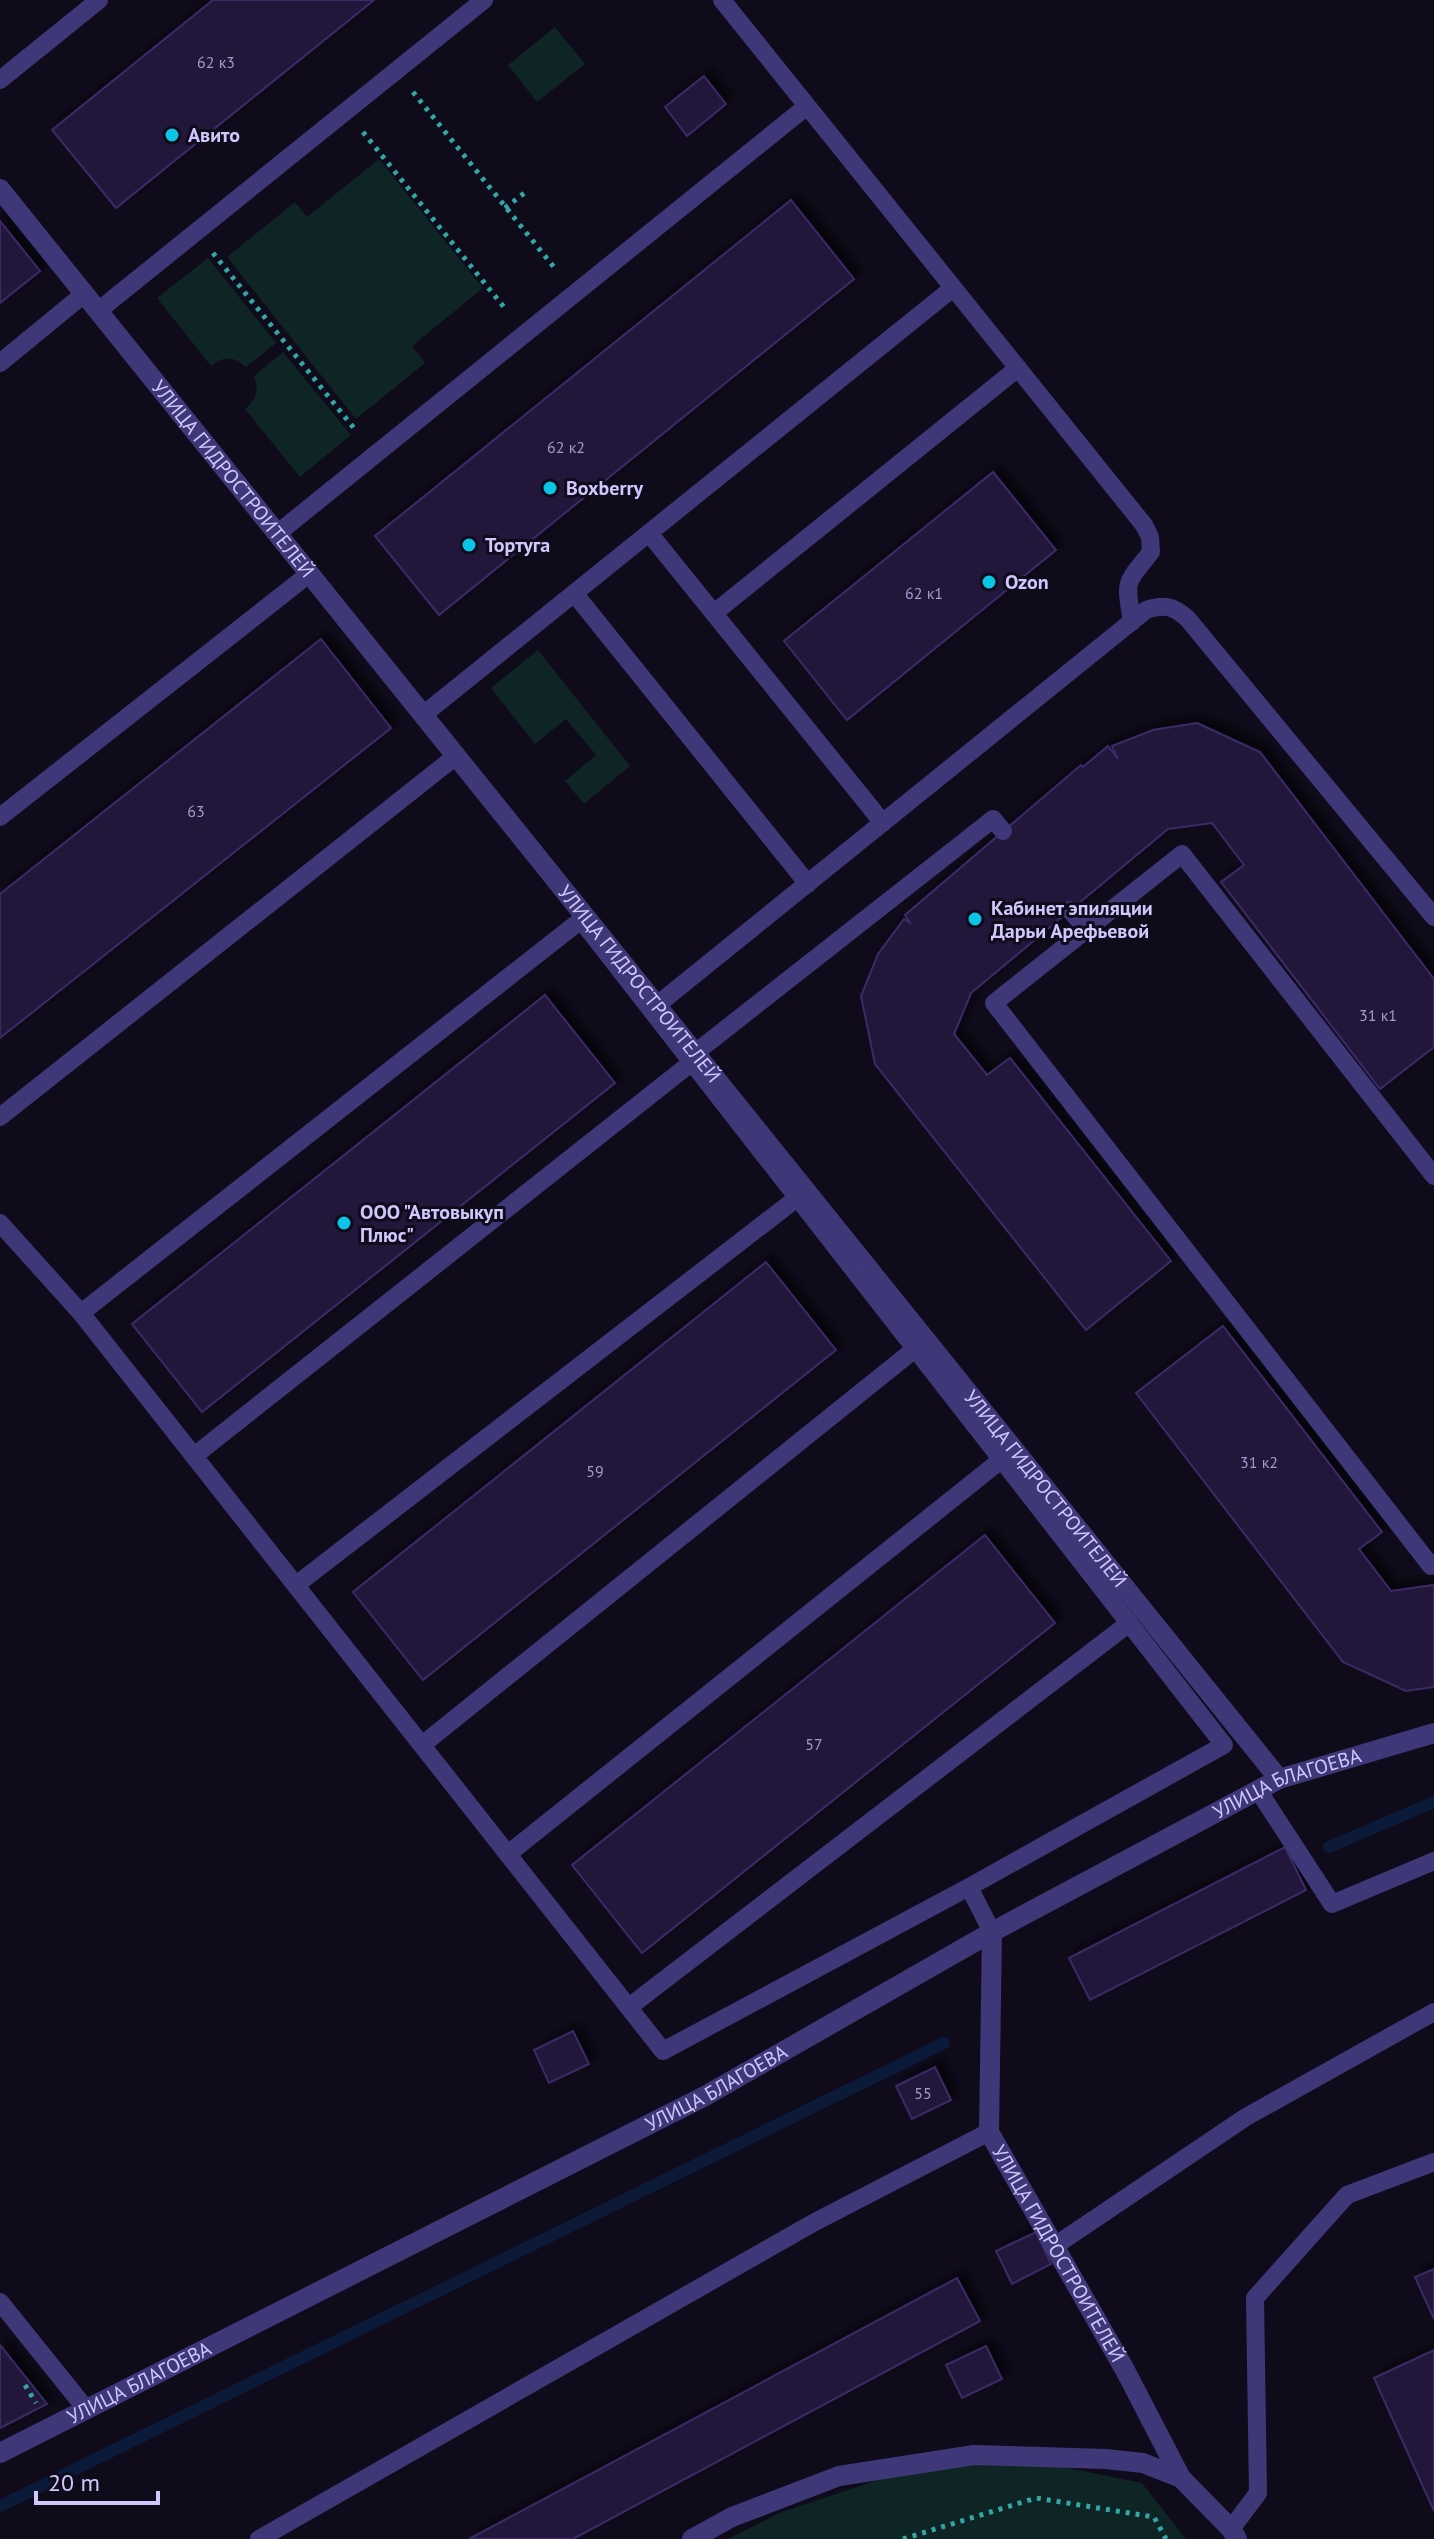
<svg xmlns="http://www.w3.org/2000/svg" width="1434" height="2539" viewBox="0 0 1434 2539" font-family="'PT Sans',sans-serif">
<defs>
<filter id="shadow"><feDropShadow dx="7" dy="-7" stdDeviation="4" flood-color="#0009"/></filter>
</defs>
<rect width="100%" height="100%" fill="#0f0b1b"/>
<path fill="#0f2424" d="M555 27 585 64 537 102 508 65Z
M379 159 483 288 412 346 425 363 356 419 227 257 295 202 307 217Z
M208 258 276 343 246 367C234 356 223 356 211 366L157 298Z
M283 352 351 435 300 477 245 409C257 399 259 390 254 376Z
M538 650 630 766 584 804 565 781 596 755 566 719 535 744 491 688Z
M1039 2462 1142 2483 1186 2539H728L779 2513 917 2467Z"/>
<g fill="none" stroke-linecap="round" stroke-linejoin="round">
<path stroke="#0c1a39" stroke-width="12" d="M1329 1847 1434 1802
M0 2506 944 2043"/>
</g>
<path fill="#21183b" stroke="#3a2b66" stroke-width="2" filter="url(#shadow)" d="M213 0H374L116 208 52 130Z
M704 76 726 104 687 136 665 107Z
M791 200 854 279 439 615 375 536Z
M0 221 40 271 0 303Z
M993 472 1056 550 847 720 784 641Z
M321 639 391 728 0 1038V894Z
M1197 723 1260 752 1434 979V1047L1380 1089 1221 882 1244 865 1212 823 1168 829 971 993 954 1034 987 1075 1010 1058 1171 1261 1086 1330 875 1064 861 996 878 954 904 919 911 924 905 915 1081 765 1083 767 1108 746 1118 759 1112 746 1153 730Z
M545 995 615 1083 202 1412 132 1324Z
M766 1262 836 1350 423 1680 353 1592Z
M1223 1326 1382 1532 1359 1549 1391 1591 1434 1585V1687L1406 1691 1343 1662 1136 1393Z
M985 1535 1055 1623 642 1953 572 1865Z
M1285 1847 1306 1890 1090 2000 1069 1958Z
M573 2031 589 2064 549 2083 534 2050Z
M935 2067 951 2100 912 2119 896 2086Z
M1036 2232 1051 2264 1012 2284 996 2251Z
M1434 2269V2319L1415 2277Z
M957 2278 980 2321 573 2539H469Z
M0 2345 47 2404 0 2428Z
M986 2346 1002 2379 962 2398 946 2365Z
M1434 2350V2511L1374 2378Z"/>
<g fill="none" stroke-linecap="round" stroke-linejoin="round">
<path stroke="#31a7a6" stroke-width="5" stroke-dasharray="4 6" stroke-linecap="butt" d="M413 92 557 271
M363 132 507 311
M505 208 527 191
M213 253 357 432
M25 2385 36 2403
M903 2539 1036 2498 1154 2517 1166 2539"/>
<path stroke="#3e3878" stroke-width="18" d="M722 0 1144 525 1150 537 1151 552C1125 585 1125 578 1132 622
M0 80 99 0
M98 311 484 0
M0 363 84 294
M278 533 807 106
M649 533 883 823
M574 593 808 884
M714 613 1018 368
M423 715 953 288
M0 817 309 574
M1070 910 1086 929
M581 920 1224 1745 969 1887 663 2051 81 1313Z
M657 1005 1146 610C1164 604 1173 606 1187 618L1434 917
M695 1053 993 819 1003 831
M0 1117 456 756
M1434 1176 1182 854 994 1003 1431 1566 1434 1563
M0 1223 81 1313
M194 1456 691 1063
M296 1585 797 1198
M422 1745 915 1349
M1258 1790 1332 1904 1434 1861
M508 1854 1001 1460
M969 1887 992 1932
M629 2007 1128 1624
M1053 2247 1246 2117 1434 2012
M0 2302 86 2409
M1231 2529 1258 2493 1255 2298 1347 2195 1434 2162
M259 2539 813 2223 989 2132"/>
<g stroke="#3e3878" stroke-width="20">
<path id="s1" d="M0 189 1279 1779"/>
<path id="s2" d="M992 1932 989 2132 1125 2370 1181 2478"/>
<path id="s3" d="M0 2453 705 2096 992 1932 1279 1779 1434 1733"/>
</g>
<path stroke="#3e3878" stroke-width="20" d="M692 2539 732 2517 839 2476 974 2455 1106 2459 1143 2463 1181 2478 1231 2529 1237 2539"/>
</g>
<g fill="#09c6e7" stroke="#0f0b1b" stroke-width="3">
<circle cx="172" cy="135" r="8"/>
<circle cx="550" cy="488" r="8"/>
<circle cx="469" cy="545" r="8"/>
<circle cx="989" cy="582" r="8"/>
<circle cx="975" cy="919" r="8"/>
<circle cx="344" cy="1223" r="8"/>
</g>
<g text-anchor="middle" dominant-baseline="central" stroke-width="6" stroke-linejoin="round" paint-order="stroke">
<g font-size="16" fill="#a49bcc">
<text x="216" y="62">62 к3</text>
<text x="566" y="447">62 к2</text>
<text x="924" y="593">62 к1</text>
<text x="196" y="811">63</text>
<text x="1378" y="1015">31 к1</text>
<text x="1259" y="1462">31 к2</text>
<text x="595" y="1471">59</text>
<text x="814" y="1744">57</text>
<text x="923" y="2093">55</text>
</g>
<g font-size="20" font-weight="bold" fill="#d0c7fd" stroke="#0f0b1b" text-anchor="start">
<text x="188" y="135">Авито</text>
<text x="566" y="488">Boxberry</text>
<text x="485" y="545">Тортуга</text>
<text x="1005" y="582">Ozon</text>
<text x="991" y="908">Кабинет эпиляции<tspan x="991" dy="23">Дарьи Арефьевой</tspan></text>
<text x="360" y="1212">ООО "Автовыкуп<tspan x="360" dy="23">Плюс"</tspan></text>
</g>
<g font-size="20" fill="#d0c7fd" stroke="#0f0b1b">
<text stroke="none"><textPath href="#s1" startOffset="372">УЛИЦА ГИДРОСТРОИТЕЛЕЙ</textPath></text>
<text stroke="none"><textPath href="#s1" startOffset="1020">УЛИЦА ГИДРОСТРОИТЕЛЕЙ</textPath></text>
<text stroke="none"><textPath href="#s1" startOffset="1668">УЛИЦА ГИДРОСТРОИТЕЛЕЙ</textPath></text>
<text stroke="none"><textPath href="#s3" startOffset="1452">УЛИЦА БЛАГОЕВА</textPath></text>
<text stroke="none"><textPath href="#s3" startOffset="804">УЛИЦА БЛАГОЕВА</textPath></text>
<text stroke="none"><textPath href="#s2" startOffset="340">УЛИЦА ГИДРОСТРОИТЕЛЕЙ</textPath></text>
<text stroke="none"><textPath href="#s3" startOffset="156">УЛИЦА БЛАГОЕВА</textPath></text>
</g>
</g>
<path d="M36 2491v12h122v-12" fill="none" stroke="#d0c7fd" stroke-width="4"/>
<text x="48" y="2491" font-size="24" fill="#d0c7fd" stroke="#0f0b1b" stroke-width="6" paint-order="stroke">20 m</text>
</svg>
